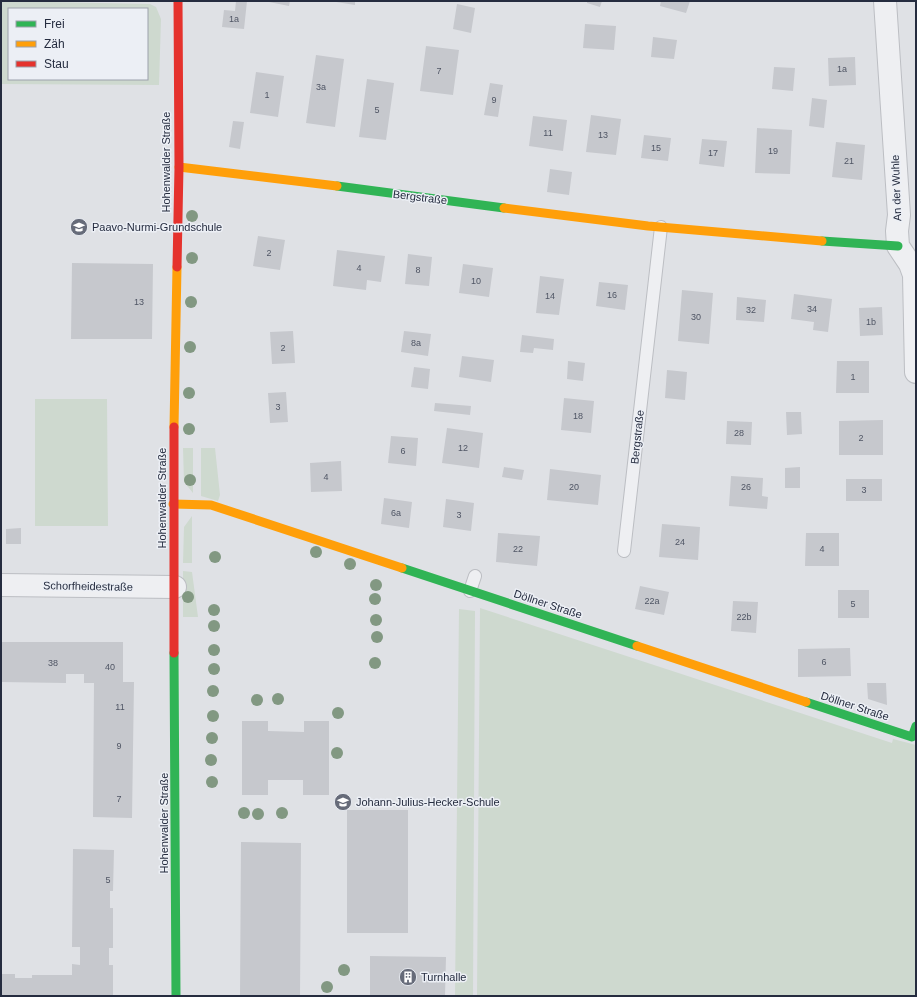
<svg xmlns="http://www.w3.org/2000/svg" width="917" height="997" viewBox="0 0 917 997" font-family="Helvetica,sans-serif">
<rect width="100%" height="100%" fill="#dfe1e5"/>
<path fill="#ced9cf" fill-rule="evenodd" d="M1 1 150 4 156 7 161 19 159 85 1 84ZM9 9H147V79H9Z
M35 399H107L108 526H35Z
M183 448H193V493L184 482Z
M201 448H215L220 495 218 501 201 496Z
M192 516V563H183L184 527Z
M183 571 192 572 198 617H183Z
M480 608 892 743 893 739 916 745V996H477Z
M459 609 475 611 473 996H455Z"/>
<path fill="#c6c8cd" d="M236 1H247L244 29 222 27 224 10 235 11Z
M264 1H290L289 6Z
M330 1H355V5Z
M587 1H602L600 7 587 3Z
M661 1H690L686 13 660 6Z
M457 4 475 8 471 33 453 29Z
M585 24 616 26 614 50 583 48Z
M653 37 677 40 674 59 651 57Z
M426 46 459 50 453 95 420 91Z
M316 55 344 59 335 127 306 123Z
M855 57 856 85 829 86 828 58Z
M774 67 795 68 793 91 772 89Z
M256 72 284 76 278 117 250 113Z
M367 79 394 83 386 140 359 137Z
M490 83 503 85 498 117 484 115Z
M812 98 827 100 824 128 809 126Z
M591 115 621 119 616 155 586 152Z
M533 116 567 120 563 151 529 146Z
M233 121 244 122 240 149 229 147Z
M757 128 792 130 790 174 755 173Z
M644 135 671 138 668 161 641 158Z
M702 139 727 141 724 167 699 164Z
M836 142 865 145 862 180 832 177Z
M550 169 572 172 569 195 547 192Z
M258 236 285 240 280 270 253 266Z
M337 250 385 256 381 282 367 280 366 290 333 286Z
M408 254 432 257 429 286 405 284Z
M72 263 153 264 152 339H71Z
M463 264 493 268 489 297 459 293Z
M540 276 564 279 559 315 536 313Z
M599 282 628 285 625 310 596 306Z
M682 290 713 293 709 344 678 341Z
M794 294 832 299 828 332 813 330 814 322 791 319Z
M737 297 766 300 764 322 736 320Z
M882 307 883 335 860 336 859 308Z
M293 331 295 363 272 364 270 332Z
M404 331 431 334 428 356 401 352Z
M522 335 554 339 553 350 534 348 533 353 520 352Z
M462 356 494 360 491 382 459 377Z
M568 361 585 363 583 381 567 379Z
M837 361H869V393H836Z
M414 367 430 369 428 389 411 387Z
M667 370 687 372 685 400 665 398Z
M286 392 288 422 270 423 268 393Z
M564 398 594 401 591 433 561 430Z
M435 403 471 406 470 415 434 411Z
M786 412H801L802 434 787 435Z
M883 420V455H839V421Z
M727 421 752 422 751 445 726 444Z
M447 428 483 433 479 468 442 463Z
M391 436 418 438 416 466 388 463Z
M341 461 342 491 311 492 310 463Z
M504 467 524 470 522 480 502 477Z
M800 467V488H785V468Z
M550 469 601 475 598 505 547 500Z
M731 476 763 478 762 496 768 497 767 509 729 506Z
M846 479H882V501H846Z
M384 498 412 502 409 528 381 524Z
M446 499 474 503 471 531 443 527Z
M662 524 700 527 698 560 659 557Z
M21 528V544H6V529Z
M498 533 540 536 537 566 496 562Z
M806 533H839V566H805Z
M640 586 669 592 664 615 635 609Z
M838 590H869V618H838Z
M733 601 758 602 756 633 731 631Z
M1 642H123V682H134L132 818 93 817 94 683H84V674H66V683L1 682Z
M850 648 851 676 798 677V649Z
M867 683H886L887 705 868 699Z
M242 721H268V731L304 732V721H329V795H303V780H268V795H242Z
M347 810H408V933H347Z
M241 842 301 843 300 996H240Z
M73 849 114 850 113 891H110V908H113V948H109V965H113V996H1V974H15V978H32V975H72V964L80 965V947H72Z
M370 956 446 957 445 996H370Z"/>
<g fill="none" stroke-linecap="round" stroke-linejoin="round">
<defs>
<path id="lane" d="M624 551 661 227
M470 591 475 576"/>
<path id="street" d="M885 1 899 215 897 231 898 246 910 264 914 275 916 372
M1 585 175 587"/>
</defs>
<use href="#lane" stroke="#bcbec3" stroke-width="14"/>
<use href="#street" stroke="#bcbec3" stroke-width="24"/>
<use href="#lane" stroke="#eeeff2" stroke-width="12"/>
<use href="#street" stroke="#eeeff2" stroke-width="22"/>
<path stroke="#30b455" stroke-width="9" d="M337 186 504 208
M822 241 898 246
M402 568 637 646
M174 653 176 996
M806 702 912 737 916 726"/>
<path stroke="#ff9f0a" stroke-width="9" d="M179 167 337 186
M504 208 648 226 822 241
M174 427 177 267
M173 504 211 505 402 568
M637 646 806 702"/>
<path stroke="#e5322d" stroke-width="9" d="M177 267 179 167 178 1
M174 653V427"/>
</g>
<g fill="#829882">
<circle cx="192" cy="216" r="6"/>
<circle cx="192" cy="258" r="6"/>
<circle cx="191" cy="302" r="6"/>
<circle cx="190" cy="347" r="6"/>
<circle cx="189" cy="393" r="6"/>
<circle cx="189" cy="429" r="6"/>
<circle cx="190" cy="480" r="6"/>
<circle cx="316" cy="552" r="6"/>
<circle cx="215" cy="557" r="6"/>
<circle cx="350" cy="564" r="6"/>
<circle cx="376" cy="585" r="6"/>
<circle cx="188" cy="597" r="6"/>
<circle cx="375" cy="599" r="6"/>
<circle cx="214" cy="610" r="6"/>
<circle cx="376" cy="620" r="6"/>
<circle cx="214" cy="626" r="6"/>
<circle cx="377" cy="637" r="6"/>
<circle cx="214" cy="650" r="6"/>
<circle cx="375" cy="663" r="6"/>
<circle cx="214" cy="669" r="6"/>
<circle cx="213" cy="691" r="6"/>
<circle cx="278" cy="699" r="6"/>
<circle cx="257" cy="700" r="6"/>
<circle cx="338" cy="713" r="6"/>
<circle cx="213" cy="716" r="6"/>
<circle cx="212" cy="738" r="6"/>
<circle cx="337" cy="753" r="6"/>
<circle cx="211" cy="760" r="6"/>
<circle cx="212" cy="782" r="6"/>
<circle cx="244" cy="813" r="6"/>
<circle cx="282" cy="813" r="6"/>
<circle cx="258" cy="814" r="6"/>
<circle cx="344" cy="970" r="6"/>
<circle cx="327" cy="987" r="6"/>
</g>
<defs>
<symbol id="school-disc" viewBox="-11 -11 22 22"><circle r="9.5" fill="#666b79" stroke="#eceff5"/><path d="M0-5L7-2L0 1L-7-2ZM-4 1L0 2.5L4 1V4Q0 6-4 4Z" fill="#fff"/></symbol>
<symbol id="building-disc" viewBox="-11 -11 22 22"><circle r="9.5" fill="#666b79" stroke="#eceff5"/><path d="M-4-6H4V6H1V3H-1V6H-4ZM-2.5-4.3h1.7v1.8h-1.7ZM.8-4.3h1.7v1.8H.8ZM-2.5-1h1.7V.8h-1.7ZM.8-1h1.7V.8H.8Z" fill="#fff"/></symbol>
</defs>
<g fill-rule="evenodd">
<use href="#school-disc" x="69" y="217" width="20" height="20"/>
<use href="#school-disc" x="333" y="792" width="20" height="20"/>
<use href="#building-disc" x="398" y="967" width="20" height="20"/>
</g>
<g text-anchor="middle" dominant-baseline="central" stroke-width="3" stroke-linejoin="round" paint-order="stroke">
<g font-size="9" fill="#4f5564">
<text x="234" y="19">1a</text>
<text x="842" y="69">1a</text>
<text x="439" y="71">7</text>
<text x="321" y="87">3a</text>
<text x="267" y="95">1</text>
<text x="494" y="100">9</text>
<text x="377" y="110">5</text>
<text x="548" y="133">11</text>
<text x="603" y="135">13</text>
<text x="656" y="148">15</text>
<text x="773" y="151">19</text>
<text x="713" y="153">17</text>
<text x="849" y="161">21</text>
<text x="269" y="253">2</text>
<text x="359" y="268">4</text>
<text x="418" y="270">8</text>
<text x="476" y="281">10</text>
<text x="612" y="295">16</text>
<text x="550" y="296">14</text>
<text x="139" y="302">13</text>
<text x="812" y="309">34</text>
<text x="751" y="310">32</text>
<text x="696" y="317">30</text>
<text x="871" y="322">1b</text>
<text x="416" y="343">8a</text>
<text x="283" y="348">2</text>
<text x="853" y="377">1</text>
<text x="278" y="407">3</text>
<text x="578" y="416">18</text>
<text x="739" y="433">28</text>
<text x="861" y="438">2</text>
<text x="463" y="448">12</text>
<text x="403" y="451">6</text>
<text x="326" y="477">4</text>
<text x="574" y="487">20</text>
<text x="746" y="487">26</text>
<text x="864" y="490">3</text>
<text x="396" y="513">6a</text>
<text x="459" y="515">3</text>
<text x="680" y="542">24</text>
<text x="518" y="549">22</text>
<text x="822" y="549">4</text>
<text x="652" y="601">22a</text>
<text x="853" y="604">5</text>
<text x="744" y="617">22b</text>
<text x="824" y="662">6</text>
<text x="53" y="663">38</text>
<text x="110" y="667">40</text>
<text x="120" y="707">11</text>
<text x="119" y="746">9</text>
<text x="119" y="799">7</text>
<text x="108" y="880">5</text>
</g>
<g font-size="11" fill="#252c3f" stroke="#eceff5">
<text transform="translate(166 162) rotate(-90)">Hohenwalder Straße</text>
<text transform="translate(896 188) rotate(-92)">An der Wuhle</text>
<text transform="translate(420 197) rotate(7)">Bergstraße</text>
<text transform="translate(637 437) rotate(-84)">Bergstraße</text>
<text transform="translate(162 498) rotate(-90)">Hohenwalder Straße</text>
<text transform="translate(88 586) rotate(1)">Schorfheidestraße</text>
<text transform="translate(548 604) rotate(18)">Döllner Straße</text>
<text transform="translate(855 706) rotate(18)">Döllner Straße</text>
<text transform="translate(164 823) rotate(-90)">Hohenwalder Straße</text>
</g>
<g font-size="11" fill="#252c3f" stroke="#eceff5" text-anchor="start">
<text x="92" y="227">Paavo-Nurmi-Grundschule</text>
<text x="356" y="802">Johann-Julius-Hecker-Schule</text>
<text x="421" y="977">Turnhalle</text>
</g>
</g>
<rect width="917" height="997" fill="none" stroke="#252c3f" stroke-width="4"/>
<rect x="8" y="8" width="140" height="72" fill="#eceff5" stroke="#9ca1ac"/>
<rect x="16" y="21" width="20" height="6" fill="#30b455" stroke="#9ca1ac"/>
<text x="44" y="28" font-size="12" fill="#252c3f">Frei</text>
<rect x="16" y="41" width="20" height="6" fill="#ff9f0a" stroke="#9ca1ac"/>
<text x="44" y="48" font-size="12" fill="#252c3f">Zäh</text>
<rect x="16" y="61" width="20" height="6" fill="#e5322d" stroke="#9ca1ac"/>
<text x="44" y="68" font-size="12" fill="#252c3f">Stau</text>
</svg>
